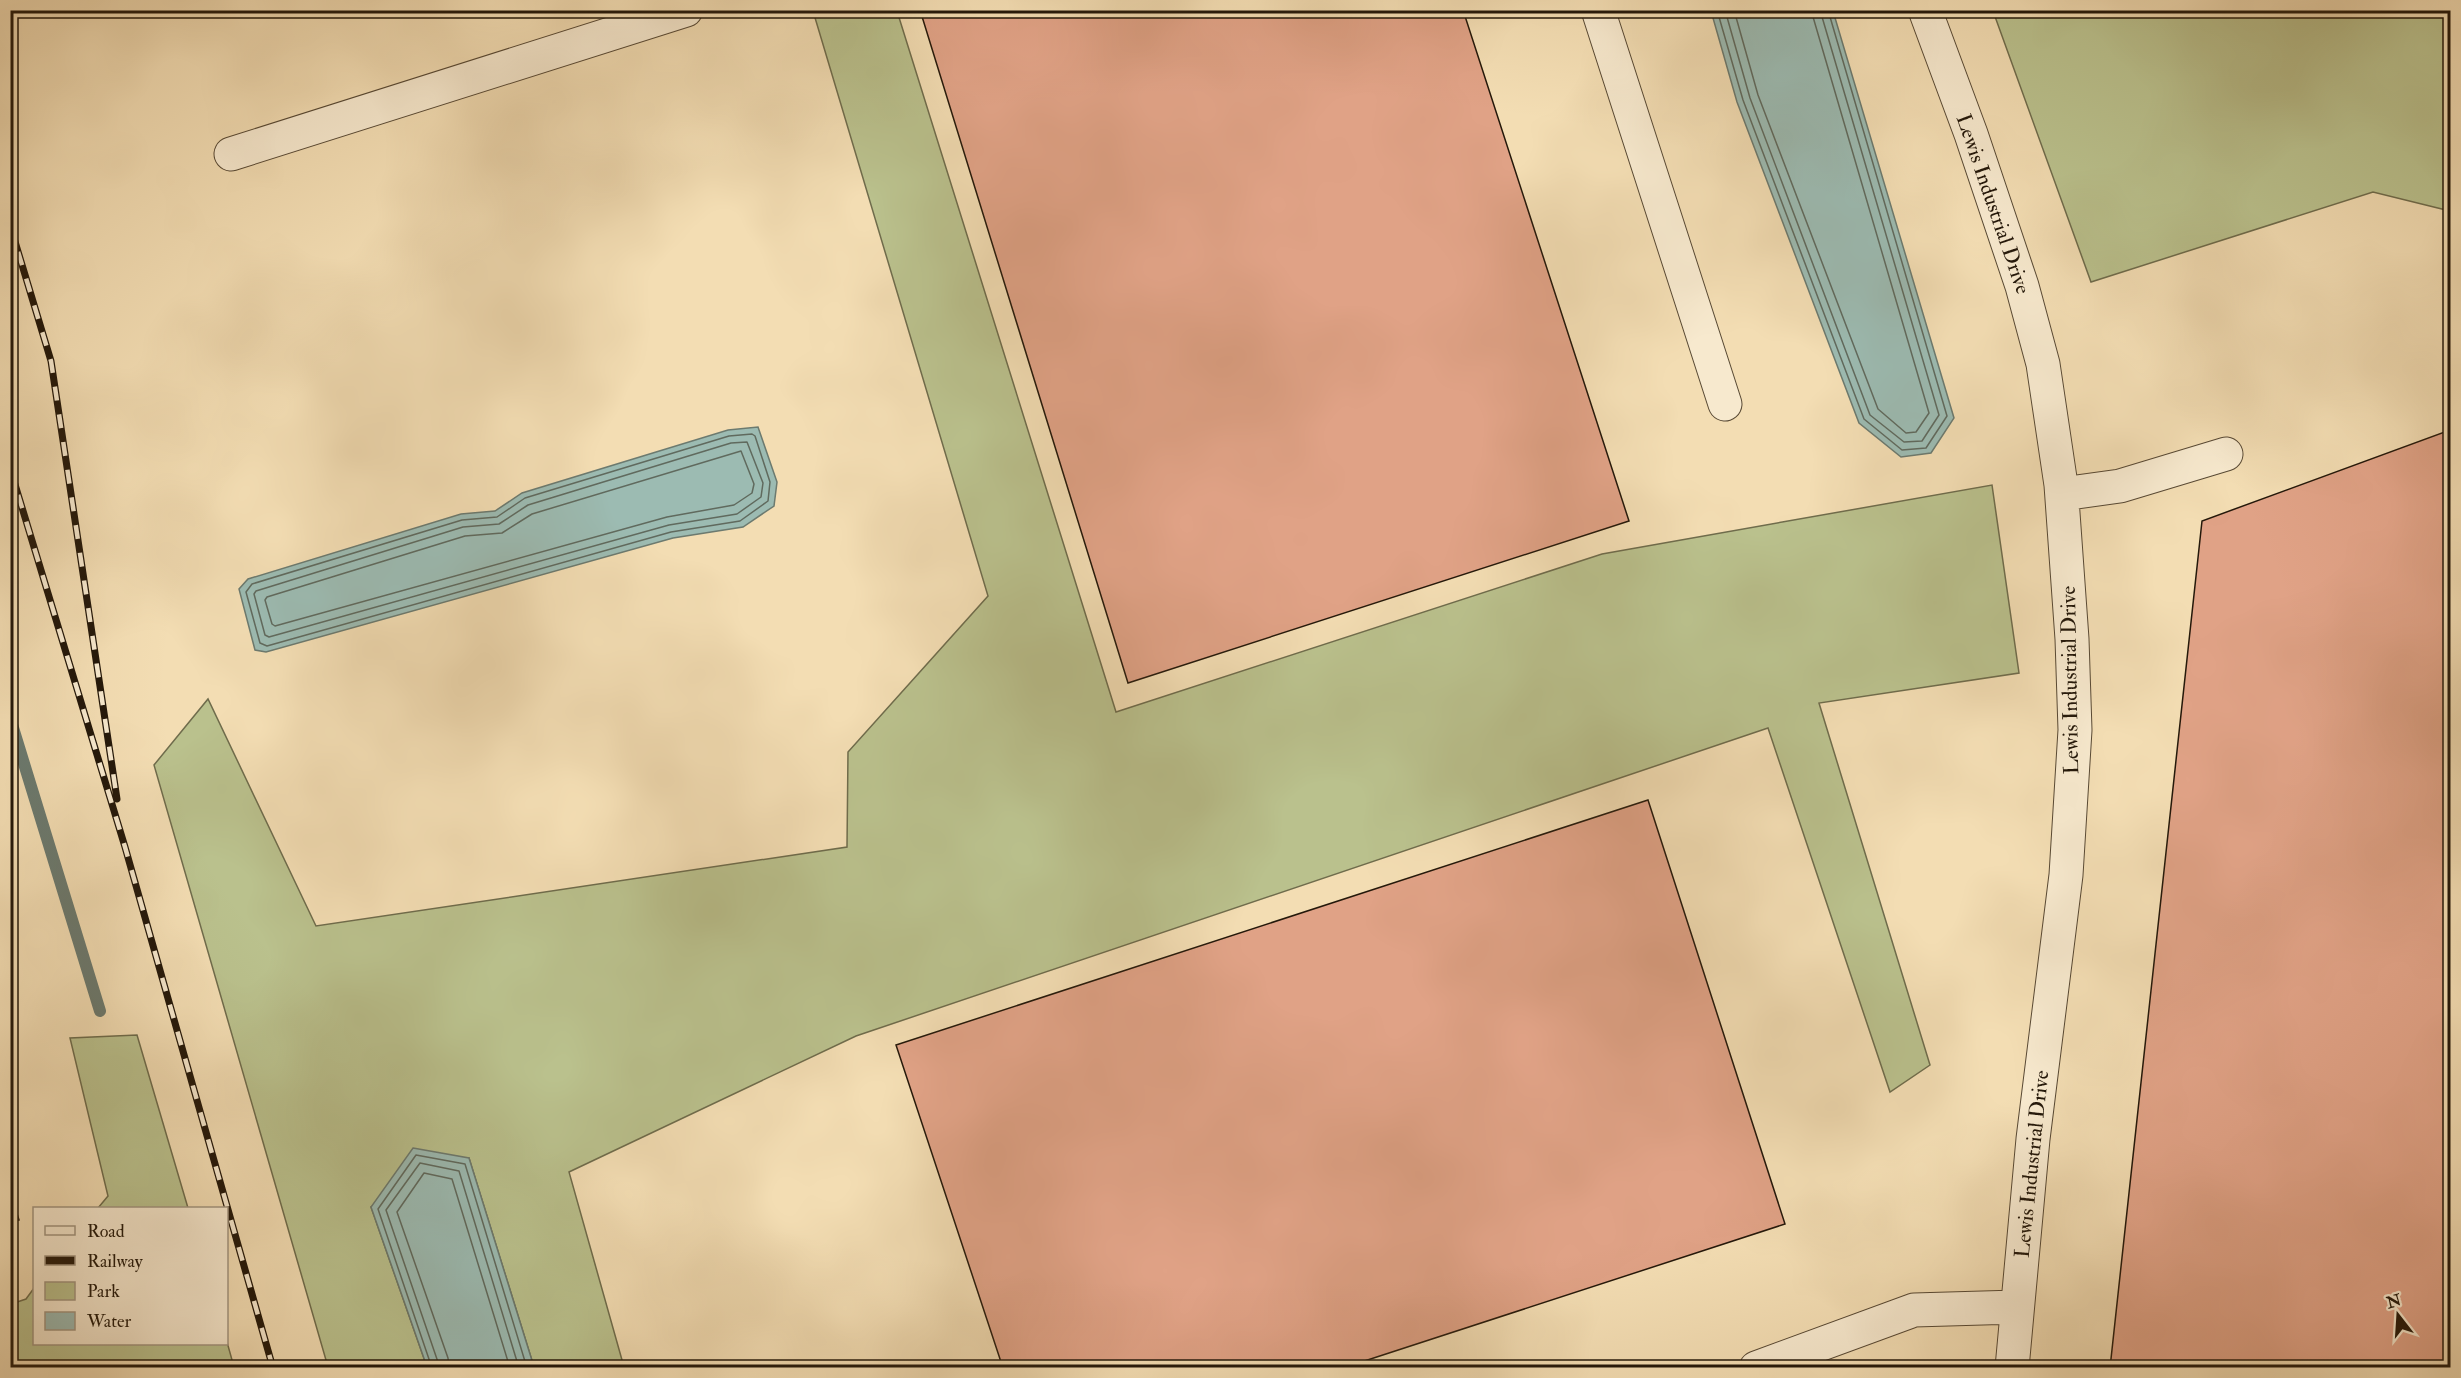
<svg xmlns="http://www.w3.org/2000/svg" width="2461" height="1378" viewBox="0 0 2461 1378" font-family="'IM FELL Double Pica',serif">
<rect width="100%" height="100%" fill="#f3ddb3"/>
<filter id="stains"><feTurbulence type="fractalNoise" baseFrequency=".00333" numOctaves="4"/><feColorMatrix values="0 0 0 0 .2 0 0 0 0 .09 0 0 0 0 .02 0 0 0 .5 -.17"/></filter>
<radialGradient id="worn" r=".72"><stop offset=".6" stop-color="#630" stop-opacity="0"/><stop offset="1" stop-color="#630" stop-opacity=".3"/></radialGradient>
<path fill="#bac18d" stroke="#6f6c4c" stroke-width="1.5" d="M813 11H897L1116 712 1602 554 1992 485 2019 673 1819 703 1930 1065 1890 1092 1768 728 856 1036 569 1172 624 1367H534L469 1158 371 1207 427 1367H328L154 765 208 699 316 926 847 847 848 752 988 596Z
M1993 11H2450V211L2373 192 2091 282Z
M137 1035 188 1208H98L108 1196 70 1038Z
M34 1288V1344H226L227 1342 234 1367H11V1304L26 1299Z"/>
<path fill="#9cbbb2" stroke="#6c7a6f" stroke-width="1.5" d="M1711 11H1833L1954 418 1931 453 1901 457 1859 423 1737 102Z
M758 427 777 482 774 506 743 527 673 538 266 652 255 650 239 589 248 579 461 514 495 511 522 493 728 430Z
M413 1148 469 1158 534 1367H427L371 1207Z"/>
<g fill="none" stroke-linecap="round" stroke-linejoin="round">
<path stroke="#606a5e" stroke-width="1.5" d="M1717 10 1743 100 1864 419 1902 450 1926 448 1947 416 1828 10
M1725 10 1750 98 1870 415 1904 442 1922 441 1939 415 1820 10
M1734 10 1758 95 1878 409 1906 433 1916 432 1929 413 1811 10
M752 434 755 436 770 482 768 501 740 521 671 532 267 646 260 643 246 592 252 584 462 520 497 517 525 498 729 436Z
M747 442 763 483 761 497 737 514 669 525 269 637 265 635 254 594 256 591 463 527 499 524 528 505 731 443Z
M741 451 754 484 752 493 734 505 667 517 275 626 272 624 265 600 267 597 465 536 502 533 532 514Z
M432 1368 378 1209 416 1155 465 1164 527 1368
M440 1368 386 1210 420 1163 459 1171 519 1368
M449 1368 448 1358 397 1212 424 1173 452 1179 510 1368"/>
<path stroke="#6c7a6f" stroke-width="12" d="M10 718 100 1011"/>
</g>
<path fill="#e0a286" stroke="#24180a" stroke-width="1.5" d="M920 10H1463L1629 521 1128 683Z
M2450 430V1368H2110L2202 521Z
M1648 800 1785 1224 1343 1368H1003L896 1045Z
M10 1192 19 1220 10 1222Z"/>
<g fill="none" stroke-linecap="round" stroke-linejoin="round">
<defs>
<path id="minor" d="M1598 10 1725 404
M1925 10 1971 134 2022 286 2043 364 2061 485 2072 639 2075 730 2066 875 2033 1139 2012 1368
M231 154 686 10
M2062 494 2120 486 2226 454
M1756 1368 1914 1310 2017 1307"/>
</defs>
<use href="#minor" stroke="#584934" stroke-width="35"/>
<use href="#minor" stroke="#f7e9ce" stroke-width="33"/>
<defs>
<path id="rail" d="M10 225 51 361 117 799
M10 468 125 847 273 1368"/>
</defs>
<use href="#rail" stroke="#24180a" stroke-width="7"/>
<use href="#rail" stroke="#f7e9ce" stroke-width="4.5" stroke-dasharray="14" stroke-linecap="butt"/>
</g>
<g text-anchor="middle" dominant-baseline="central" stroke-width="4.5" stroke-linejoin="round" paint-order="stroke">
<g font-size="21" fill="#24180a" stroke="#f7e9ce">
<text transform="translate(1993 204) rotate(71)">Lewis Industrial Drive</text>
<text transform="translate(2070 680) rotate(-91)">Lewis Industrial Drive</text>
<text transform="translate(2032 1164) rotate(-84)">Lewis Industrial Drive</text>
</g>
</g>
<rect width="2461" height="1378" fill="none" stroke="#f3ddb3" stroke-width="36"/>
<rect x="12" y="12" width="2437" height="1354" fill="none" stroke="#24180a" stroke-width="3"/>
<rect x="18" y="18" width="2425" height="1342" fill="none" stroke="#24180a" stroke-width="1.5"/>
<rect x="33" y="1207" width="195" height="138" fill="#f7e9ce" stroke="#a39580" stroke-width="1.5"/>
<rect x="45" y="1226" width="30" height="9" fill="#f7e9ce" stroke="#a39580" stroke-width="1.5"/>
<text x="87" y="1237" font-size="18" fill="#24180a">Road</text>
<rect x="45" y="1256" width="30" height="9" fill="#24180a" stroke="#a39580" stroke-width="1.5"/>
<text x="87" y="1267" font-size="18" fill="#24180a">Railway</text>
<rect x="45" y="1282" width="30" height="18" fill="#bac18d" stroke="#a39580" stroke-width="1.5"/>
<text x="87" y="1297" font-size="18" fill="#24180a">Park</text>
<rect x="45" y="1312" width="30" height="18" fill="#9cbbb2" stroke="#a39580" stroke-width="1.5"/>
<text x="87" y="1327" font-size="18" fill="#24180a">Water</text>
<g transform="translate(2398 1315) rotate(343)" stroke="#f7e9ce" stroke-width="4.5" paint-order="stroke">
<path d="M0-4.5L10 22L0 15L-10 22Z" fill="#24180a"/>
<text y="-9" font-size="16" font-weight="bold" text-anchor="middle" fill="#24180a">N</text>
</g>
<rect width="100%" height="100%" filter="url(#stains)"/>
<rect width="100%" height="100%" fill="url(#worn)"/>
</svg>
